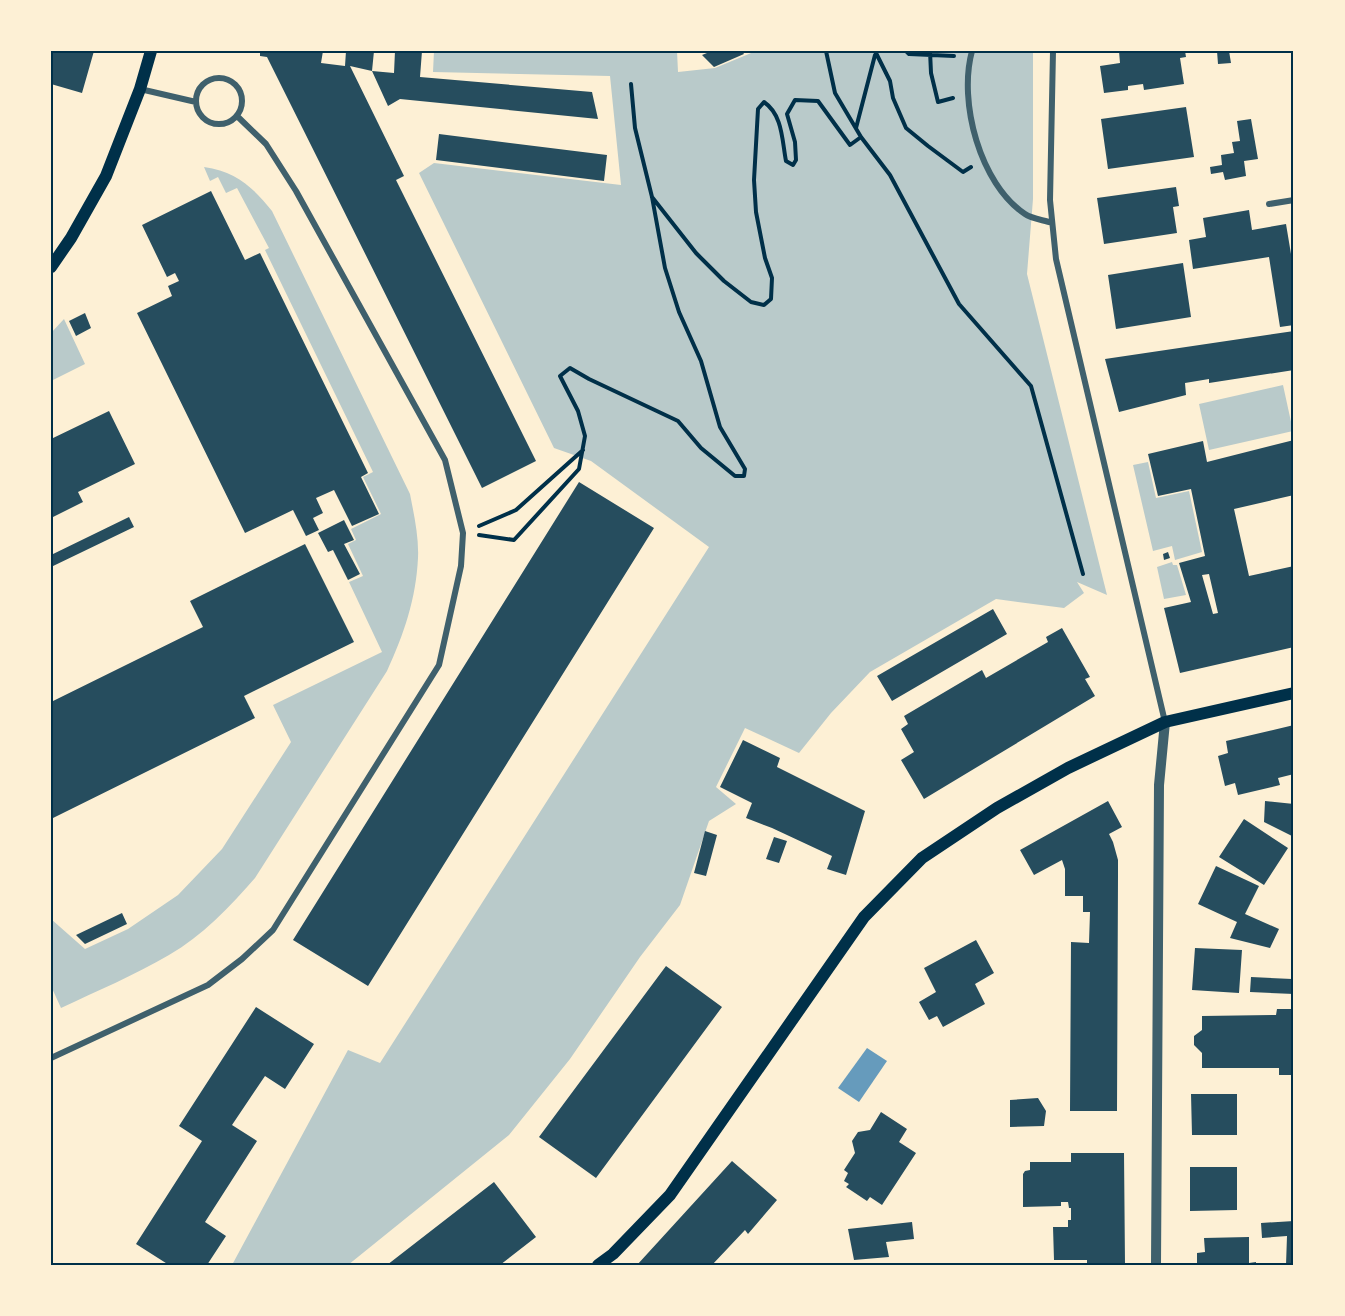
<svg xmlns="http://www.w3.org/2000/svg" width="1345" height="1316" viewBox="0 0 1345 1316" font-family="'Asap Condensed',sans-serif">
<rect width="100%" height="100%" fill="#fdf0d5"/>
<path fill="#b9caca" d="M434 51H677L678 72 715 68 756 51H1033V199L1027 274 1107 595 1077 582 1084 593 1064 608 996 599 870 672 831 713 799 753 745 728 716 787 736 804 709 821 680 905 640 957 570 1059 509 1135 348 1265H232L348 1050 380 1063 709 547 591 461 554 448 419 173 434 163 621 185 610 76 433 72Z
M204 167C236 172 252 186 272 211L410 494C414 515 419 537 418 558 416 599 404 634 387 671L255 878C230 907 202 936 169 955 135 975 97 991 61 1008L51 986V919L85 949 128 929 178 895 222 849 291 742 273 705 382 652 349 582 363 576 348 544 356 540 351 529 381 514 363 477 373 472 265 250 269 248 237 188 226 193 218 177 210 181Z
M64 319 85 364 51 381V333Z
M1283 385 1293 431 1209 450 1199 404Z
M1148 462 1156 498 1189 491 1202 552 1175 560 1172 546 1153 551 1133 465Z
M1172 562 1173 565H1177L1186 595 1164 599 1157 567Z"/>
<path fill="#669bbc" d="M867 1048 887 1061 859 1102 838 1088Z"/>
<path fill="#264d5e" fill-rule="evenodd" d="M51 51H94L82 93 51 84Z
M260 51H323L321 63 345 66 346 51H374L372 71 350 66 404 176 396 180 536 461 482 488 267 57 260 56Z
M395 51H422L420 77 592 92 598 119 400 99 388 106 372 71 394 73Z
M712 51H742L744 54 714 67 702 55Z
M1119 51H1185L1186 57 1180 58 1184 84 1144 90 1143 84 1128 86V90L1104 93 1100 66 1120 63Z
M1217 51H1229L1231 63 1218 64Z
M1186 107 1194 157 1108 169 1101 119Z
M1251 119 1258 159 1244 161 1246 176 1225 180 1223 172 1211 174 1210 167 1222 165 1221 155 1234 153 1232 142 1240 141 1237 121Z
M439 134 607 155 604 181 436 160Z
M1176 187 1179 206 1173 207 1177 233 1104 244 1097 198Z
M211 191 245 260 260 253 368 473 361 477 379 514 352 526 334 490 316 498 323 513 313 518 319 530 306 536 293 510 245 533 137 313 172 296 168 286 179 281 175 273 167 277 142 225Z
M1249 210 1252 230 1286 224 1294 272V325L1280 327 1269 257 1193 269 1189 240 1206 237 1203 218Z
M1183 263 1191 317 1116 329 1108 275Z
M85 313 91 328 76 336 69 321Z
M1294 331V370L1209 383V379L1185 383 1186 395 1119 412 1105 359Z
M109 411 135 464 78 492 83 502 51 518V439Z
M1294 440V495L1234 509 1249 576 1294 566V647L1180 673 1164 608 1191 602 1179 563 1205 556 1191 489 1158 496 1148 454 1203 441 1207 462ZM1209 574 1218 613 1213 614 1202 575Z
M579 482 654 528 368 986 293 940Z
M129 517 134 527 51 567V555Z
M344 520 354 540 344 544 360 574 348 580 333 550 328 552 318 533Z
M305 544 354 642 244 696 255 718 51 819V702L203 627 190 601Z
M1168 552 1170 558 1164 560 1163 554Z
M993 609 1007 634 892 701 877 676Z
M1062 628 1090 677 1085 679 1095 696 924 799 901 760 914 752 901 729 908 724 904 716 982 670 986 678 1048 642 1046 637Z
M1294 725V774L1278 778 1280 785 1238 795 1235 783 1225 786 1218 756 1228 753 1226 741Z
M743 740 780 758 777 767 865 811 846 875 827 869 832 856 772 828 746 818 752 803 720 787Z
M1108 801 1122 827 1109 834 1113 842 1118 860V875L1117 1111H1070L1071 942 1089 943 1090 912H1083V896H1065V869L1062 860 1034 875 1020 850Z
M1265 801 1294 804V837L1264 822Z
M1244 819 1288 848 1264 885 1219 857Z
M705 831 717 835 706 876 694 873Z
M774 837 787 841 779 863 766 859Z
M1216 866 1259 886 1245 914 1279 929 1270 948 1230 938 1237 922 1198 904Z
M122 913 127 924 85 944 76 935Z
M976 940 994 973 975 984 985 1004 943 1027 937 1016 929 1020 919 1002 936 992 924 968Z
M1195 948 1242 950 1239 993 1192 990Z
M666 966 722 1007 596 1178 539 1137Z
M1251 977 1292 979 1294 994 1250 992Z
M256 1007 314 1044 285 1089 265 1076 232 1125 257 1141 205 1222 226 1236 207 1265H169L136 1244 202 1141 179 1126Z
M1277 1009H1294V1075H1279V1068H1202V1053L1194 1045V1036L1202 1030V1016L1276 1015Z
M1191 1094H1237V1135H1192Z
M1038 1098 1046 1111 1044 1126 1010 1127V1100Z
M881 1112 907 1129 899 1142 916 1153 882 1205 870 1197 867 1201 846 1187 849 1184 844 1181 848 1173 844 1170 855 1153 852 1141 858 1132 870 1130Z
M1071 1153H1124L1125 1265H1087V1260H1054L1053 1227H1068V1220H1071V1208H1069L1068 1202H1061V1206L1023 1207V1174L1025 1171 1030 1170V1162H1071Z
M732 1161 777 1200 748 1234 745 1230 712 1265H637Z
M1190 1167H1237V1210L1190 1211Z
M494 1182 536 1237 500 1265H387Z
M1294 1221V1265H1286L1287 1236 1262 1238 1261 1223Z
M912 1222 914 1239 886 1242 889 1257 854 1260 848 1229Z
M1249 1237V1263L1256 1262V1265H1197V1253L1205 1252 1204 1238Z"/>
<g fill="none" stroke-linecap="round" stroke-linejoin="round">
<path stroke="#003049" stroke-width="4" d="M826 51 835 93 861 137 890 175 959 304 1031 386 1083 574
M875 51 890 81 893 98 906 128 928 146 963 172 971 167
M906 51 909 54 954 56
M930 51 931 73 938 102 953 98
M856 128 875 55
M652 197 696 253 724 281 751 302 764 305 771 299 772 278 765 258 756 212 754 180 758 109 764 102C783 115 782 141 786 161L793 165 796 160 795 142 787 114 795 100 818 101 850 145 861 137
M479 526 516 510 583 450
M479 535 514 540 579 469 585 436 578 411 560 376 570 368 589 379 678 421 701 448 735 476H744L745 469 720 427 701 361 679 312 665 268 652 197 635 128 631 84"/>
<path stroke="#3f606c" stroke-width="6" d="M972 51C958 102 980 184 1025 214 1032 219 1044 220 1052 223
M1053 51 1050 200 1056 259 1165 722
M196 101a23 23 0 1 1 46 0a23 23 0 1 1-46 0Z
M140 89 196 102
M1269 204 1294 200
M51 1058 208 985 242 959 273 930 439 665 461 566 463 533 445 460 296 191 266 144 237 116"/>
<path stroke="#3f606c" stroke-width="10" d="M1156 1265 1159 785 1165 722"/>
<path stroke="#003049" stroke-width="12" d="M51 267 71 238 106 176 140 89 151 51
M598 1265 613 1254 670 1195 864 917 922 858 997 808 1068 768 1165 722 1294 693"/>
</g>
<rect width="1345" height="1316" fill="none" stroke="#fdf0d5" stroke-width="105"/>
<rect x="52" y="52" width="1240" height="1212" fill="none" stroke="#003049" stroke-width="2"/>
</svg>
